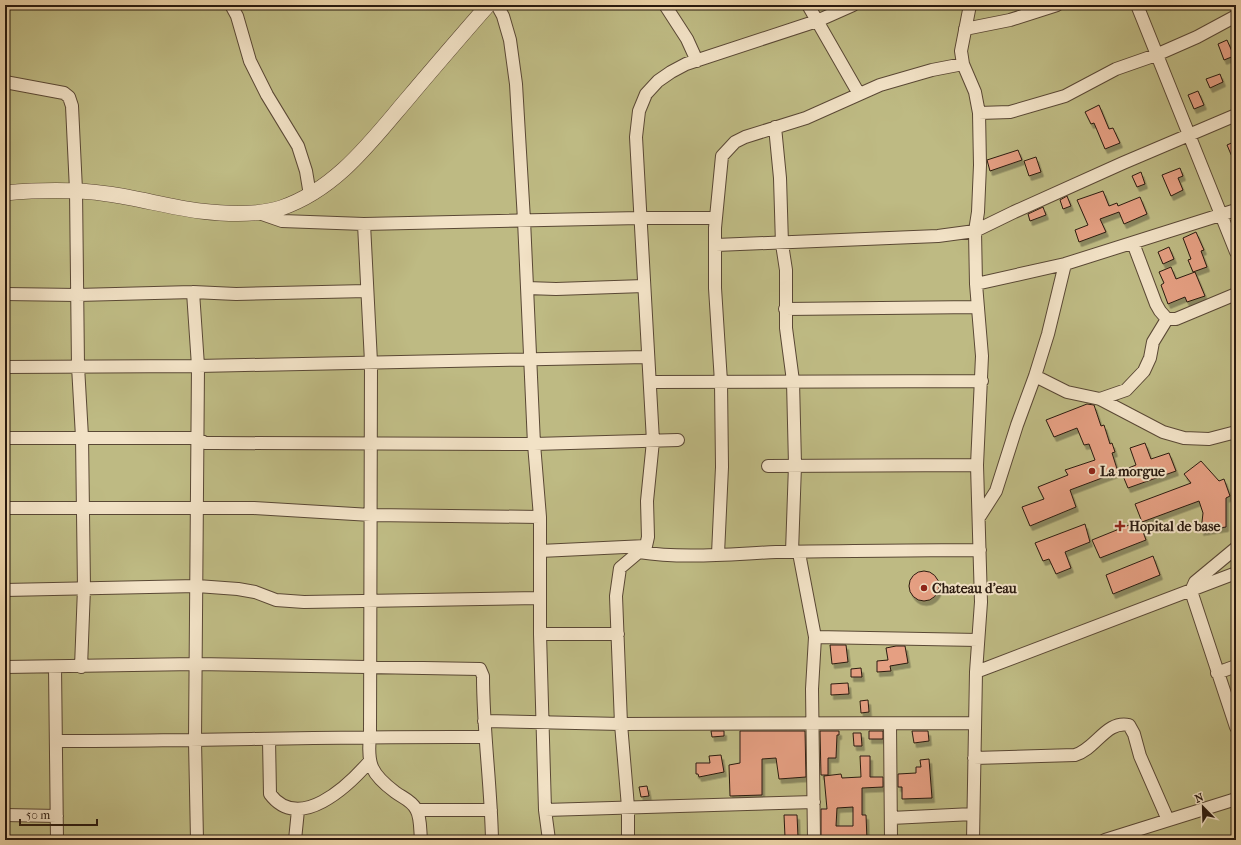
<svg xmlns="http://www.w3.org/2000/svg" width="1241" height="845" viewBox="0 0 1241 845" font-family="'IM FELL French Canon',serif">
<defs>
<filter id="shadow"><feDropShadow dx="2.5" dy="4.5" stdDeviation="0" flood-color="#0004"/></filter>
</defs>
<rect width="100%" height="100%" fill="#ebd2a7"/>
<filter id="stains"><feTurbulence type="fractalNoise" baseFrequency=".005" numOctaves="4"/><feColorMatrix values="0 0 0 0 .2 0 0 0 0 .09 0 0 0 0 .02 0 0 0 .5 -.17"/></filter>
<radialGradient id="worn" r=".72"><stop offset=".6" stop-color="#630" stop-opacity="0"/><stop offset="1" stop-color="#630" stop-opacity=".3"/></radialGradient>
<path fill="#beba83" stroke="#746a49" d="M5 5H1236V840H5Z"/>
<path fill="#e59f82" stroke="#2a1a0f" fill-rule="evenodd" filter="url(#shadow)" d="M1227 40 1234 56 1224 60 1218 44Z
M1220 74 1223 82 1210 88 1206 79Z
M1198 91 1204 105 1194 109 1188 95Z
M1099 105 1109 129 1113 128 1120 143 1105 149 1094 123 1091 124 1085 112Z
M1236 141V166L1227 145Z
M1018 150 1022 160 990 171 987 160Z
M1036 157 1041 172 1029 176 1024 161Z
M1180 168 1183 176 1178 178 1183 190 1171 196 1162 175Z
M1141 172 1145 184 1137 187 1132 176Z
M1103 191 1109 206 1117 203 1118 206 1140 197 1147 214 1124 224 1119 212 1100 219 1106 232 1079 242 1075 230 1088 225 1077 200Z
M1067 196 1071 206 1063 209 1060 200Z
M1043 207 1046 215 1030 221 1028 214Z
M1196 232 1204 250 1201 251 1207 267 1193 272 1188 260 1191 259 1183 238Z
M1169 247 1174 259 1163 264 1158 252Z
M1171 267 1176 279 1195 272 1205 296 1187 302 1185 297 1168 304 1161 285 1164 283 1159 272Z
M1087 404 1094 405 1101 426 1104 425 1110 444 1112 443 1115 452 1112 453 1118 472 1070 490 1076 507 1030 526 1022 507 1044 499 1038 487 1068 475 1065 470 1095 460 1089 444 1084 445 1077 428 1054 437 1046 420Z
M1145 443 1151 459 1169 453 1176 471 1128 488 1121 471 1136 465 1130 448Z
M1201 461 1219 481 1224 479 1230 496 1226 498V527L1201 531 1203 513 1199 501 1142 522 1135 504 1191 483 1184 474Z
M1139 521 1146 540 1100 558 1092 540Z
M1085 524 1090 542 1065 552 1071 568 1056 574 1049 559 1043 561 1035 543Z
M1153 556 1160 575 1113 594 1106 575Z
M909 586a15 15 0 1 1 30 0a15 15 0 1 1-30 0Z
M830 645H846L848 662 832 664Z
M896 646H905L908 663 890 666 891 671 877 672V661L888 660 886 648Z
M861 668 862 677H851V669Z
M848 683 849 694 831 695V684Z
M868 700 869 712 861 713 860 701Z
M711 731H724V736L712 737Z
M740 731H805L806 777 779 779 776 758 762 759V795L730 796 729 765 740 763Z
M820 731H839V735H837L836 758H828V775H821Z
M869 731H883V739H869Z
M912 731H928L929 741 914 743Z
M853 733H861L862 746H854Z
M721 755 724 772 699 777 698 774H696V763H710L709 756Z
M860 756H870V777H883V787L862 788V815H866L867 840H821V809H827L824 776 841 774 842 778 861 777ZM853 807V826H836L837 808Z
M929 759 932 798 902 799V787H898V774L916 773V767H921L920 760Z
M647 786 649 796 641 797 639 787Z
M784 815H797L798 837H785Z"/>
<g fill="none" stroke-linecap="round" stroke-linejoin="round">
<defs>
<path id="minor" d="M231 5 237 16 250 61 267 95 298 146 306 171 310 195
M497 5 503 16 510 40 516 84 524 220 534 444 540 517V634L545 810 549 840
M665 5 687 39 697 61
M808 5 859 94
M970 5 961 51 963 64 975 92 979 113 980 165 978 212 975 231 976 284 982 356 977 465 981 602 976 672 973 840
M1137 5 1236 252
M965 29 1010 20 1057 5
M5 82 64 93 69 97 72 106 76 190 78 366 82 437 84 588 81 667
M979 113 1010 112 1065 96 1116 69 1156 55 1197 37 1236 16
M775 127 780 178 782 244 786 270V328L793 381 795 465 792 552
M259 213 282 221 364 224 640 218H715
M364 224 371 362 370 736C367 764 371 774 395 792 403 798 411 800 416 809 421 817 420 831 421 840
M1133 243 1156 304 1160 311 1167 319H1176L1236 294
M716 245 938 236 975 231 1014 212 1123 163 1236 115
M976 284 1065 264 1236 210
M527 288 556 289 644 286
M193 292 198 366 195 741 197 840
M5 294 77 295 193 292 236 294 367 291
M785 309 978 307
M5 367 198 366 647 357
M1035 376 1067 392 1100 399 1163 432 1184 438 1209 439 1236 432
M650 382 982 381
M1100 399 1126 390 1144 371 1150 358 1153 342 1167 319
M5 438H197L205 443H215L534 444 678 440
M768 466 977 465
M5 508H254L371 515 540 517
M980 516 996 491 1017 425 1035 376 1048 334 1065 264
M1236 548 1195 582 1191 591 1236 727
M540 551 646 546
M639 552C683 559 730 554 776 552 844 551 912 550 980 550
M799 553 815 637
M718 554 722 467 721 382 715 288V228L722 156 735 142 745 137 806 118 880 85 932 70 963 64
M5 590 197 586 238 589 255 592 276 600 304 602 540 598
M540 634H618
M5 667 196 664 480 669 483 676C483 731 491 785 492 840
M55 667 57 840
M976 672 1236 573
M1217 673 1236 666
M484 721 621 724 975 723
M890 724 891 840
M269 740 270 794C299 833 348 786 369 762
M56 741C199 741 342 736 484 737
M974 758 1075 755C1096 749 1106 720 1129 725L1134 734 1140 756 1168 820
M417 810H491
M545 810 814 802
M5 815 57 816
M891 818 973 814
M295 840 298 810
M628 840V807L621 724 616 596 620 568 646 546 648 537 647 501 653 441 636 137 639 111 646 94 658 81 671 72 686 64 817 21 853 5
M814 840 812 689 815 637 978 640
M1105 840 1236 799"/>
<path id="tertiary" d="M5 193C39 190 73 189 108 194 138 198 169 207 200 211 225 214 256 216 281 208 337 189 372 140 409 97 435 66 462 35 488 5"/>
</defs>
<use href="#minor" stroke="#5a4835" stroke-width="14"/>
<use href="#tertiary" stroke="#5a4835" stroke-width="16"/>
<use href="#minor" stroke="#f2e2c6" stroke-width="12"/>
<use href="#tertiary" stroke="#f2e2c6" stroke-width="15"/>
</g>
<g fill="#8f2418" stroke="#f2e2c6" stroke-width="1.5">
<circle cx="1092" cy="471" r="4"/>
<path d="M1118 520h4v4h4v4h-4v4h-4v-4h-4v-4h4z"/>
<circle cx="924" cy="588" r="4"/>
</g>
<g text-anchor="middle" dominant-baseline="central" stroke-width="4" stroke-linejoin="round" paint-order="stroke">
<g font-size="14" font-weight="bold" fill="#2a1a0f" stroke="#f2e2c6" text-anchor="start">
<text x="1100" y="471">La morgue</text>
<text x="1129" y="526">Hopital de base</text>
<text x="932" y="588">Chateau d'eau</text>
</g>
</g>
<rect width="1241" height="845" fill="none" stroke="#ebd2a7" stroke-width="20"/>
<rect x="6" y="6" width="1229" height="833" fill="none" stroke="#2a1a0f" stroke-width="2"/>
<rect x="10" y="10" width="1221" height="825" fill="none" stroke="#2a1a0f"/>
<g transform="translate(1203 807) rotate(337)" stroke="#f2e2c6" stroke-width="3" paint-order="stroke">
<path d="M0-3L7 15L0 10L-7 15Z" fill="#2a1a0f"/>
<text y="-6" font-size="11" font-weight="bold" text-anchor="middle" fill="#2a1a0f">N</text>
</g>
<path d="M20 819v6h77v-6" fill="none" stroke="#2a1a0f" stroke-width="2"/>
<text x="26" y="819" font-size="12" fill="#2a1a0f" stroke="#f2e2c6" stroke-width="3" paint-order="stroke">50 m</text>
<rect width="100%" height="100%" filter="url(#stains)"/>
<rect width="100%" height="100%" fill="url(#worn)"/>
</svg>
